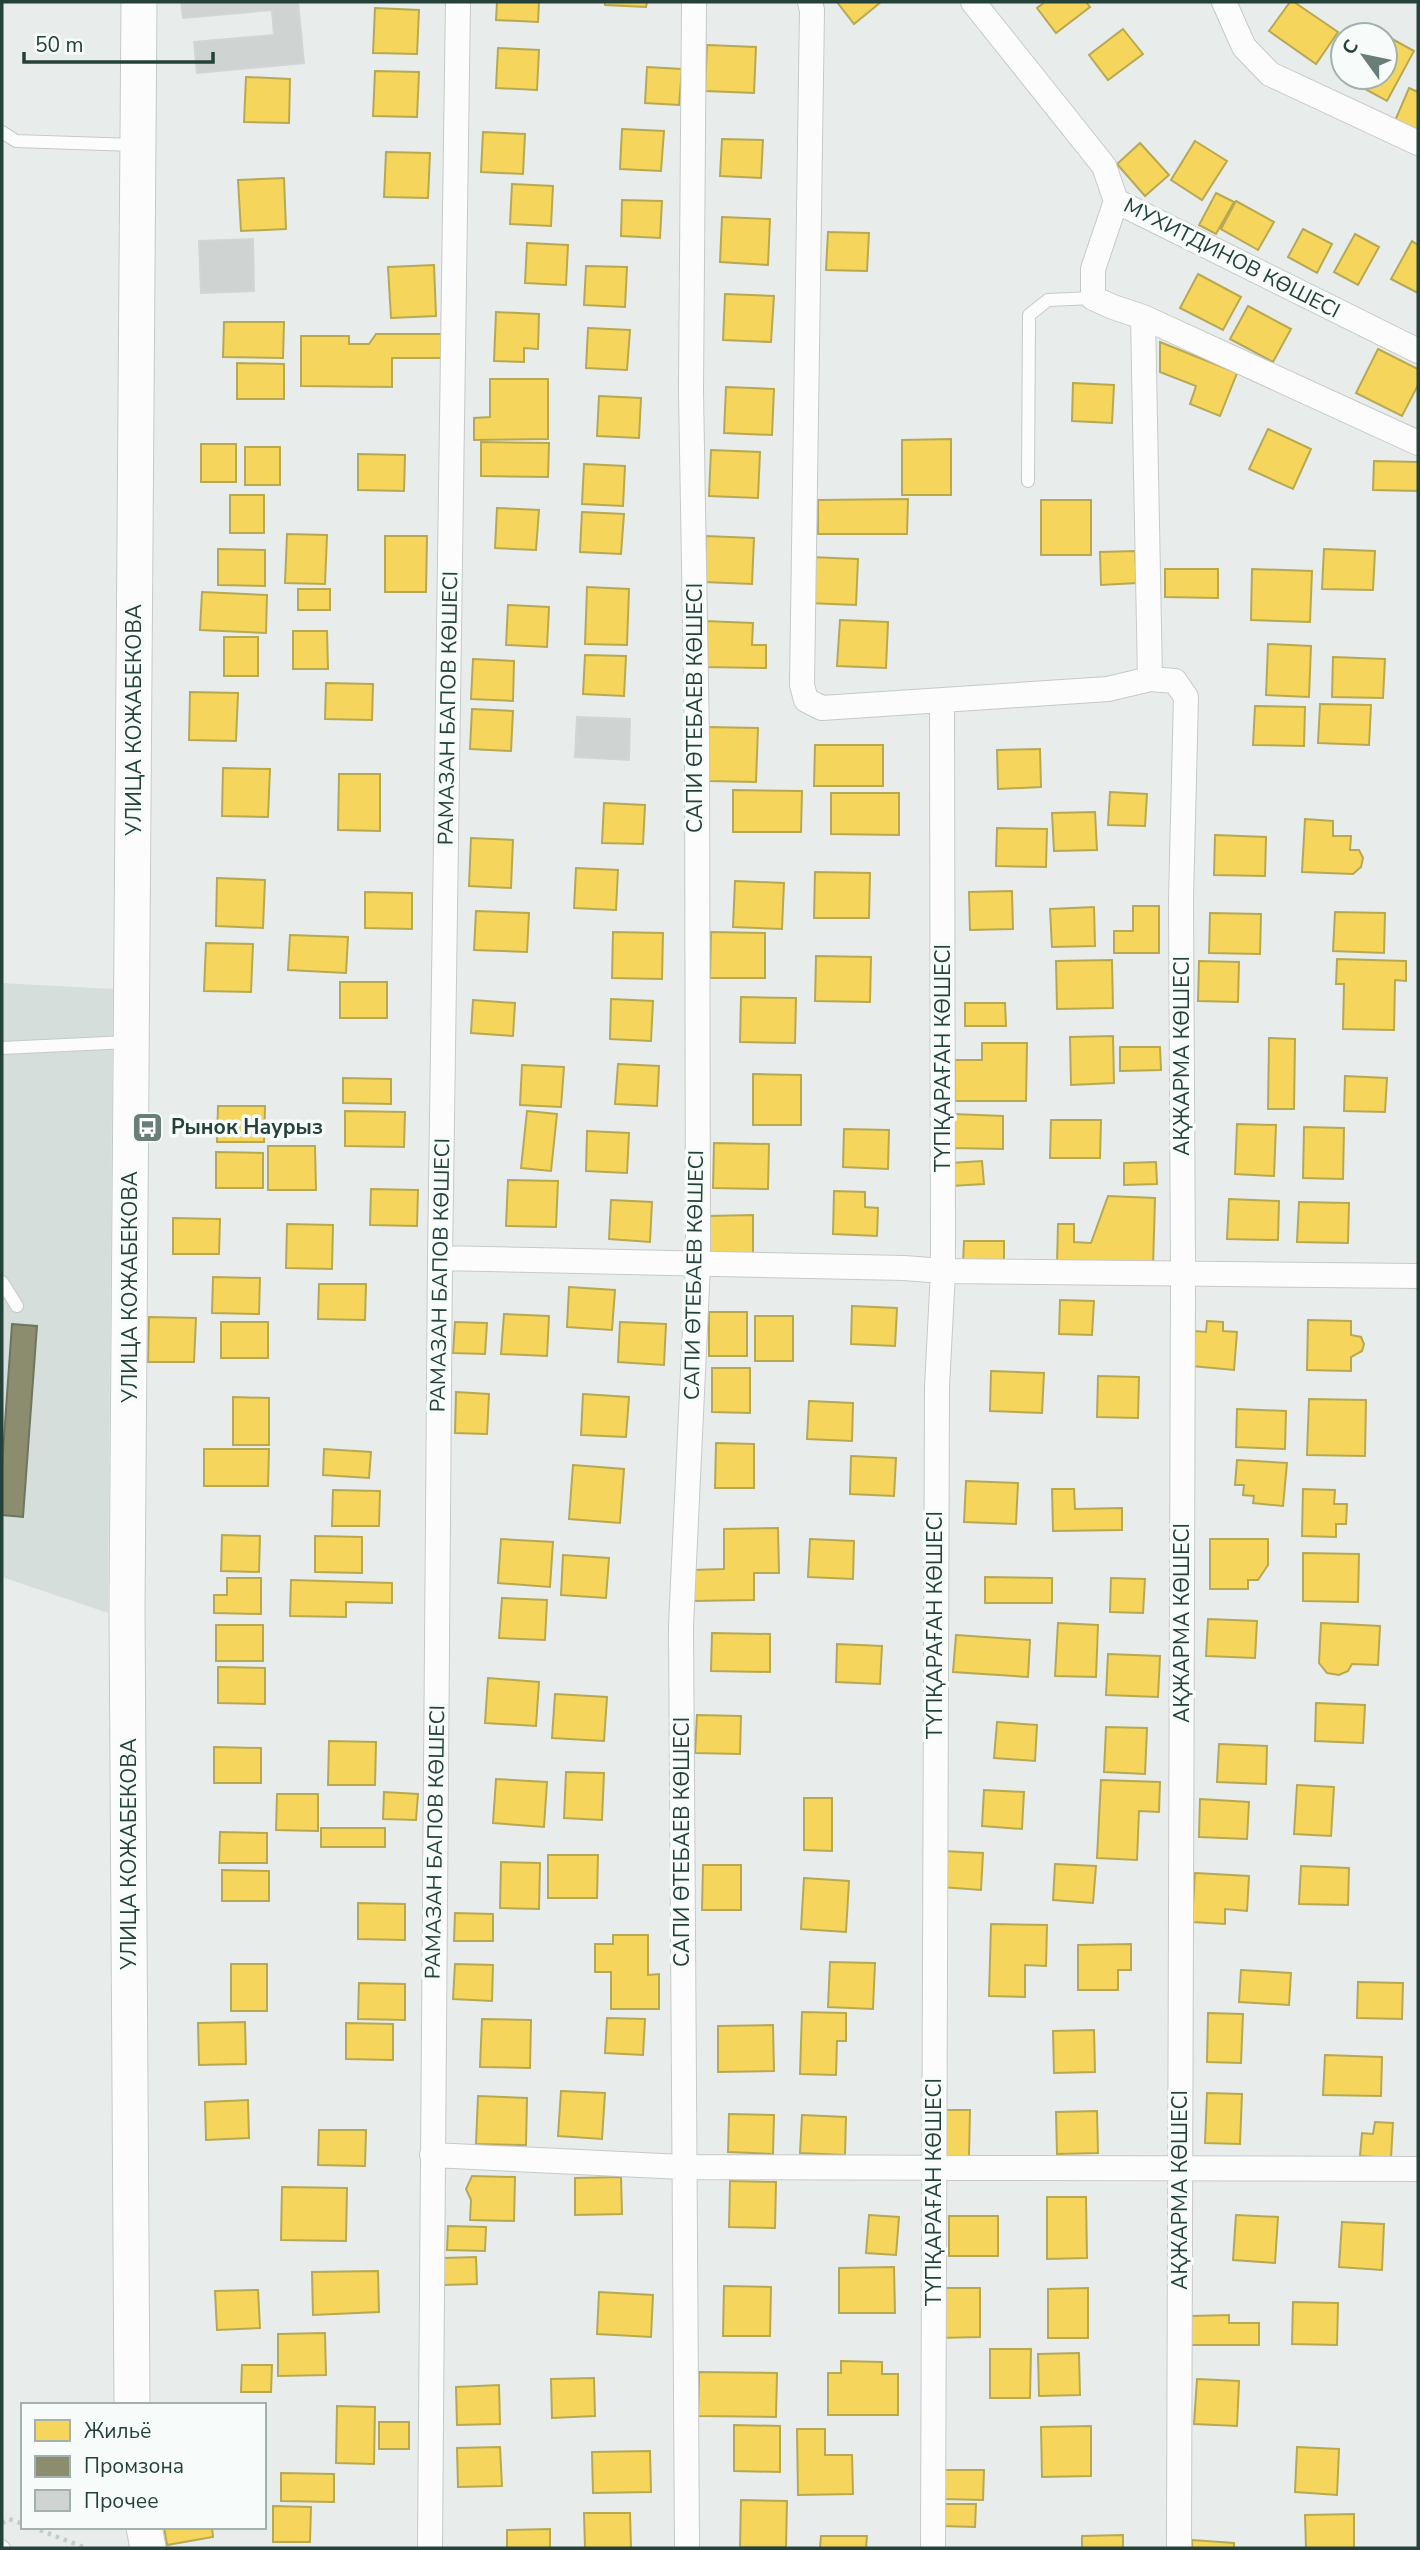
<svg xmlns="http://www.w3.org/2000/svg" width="1420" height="2550" viewBox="0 0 1420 2550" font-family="'Nunito Sans',sans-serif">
<rect width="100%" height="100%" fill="#e8edeb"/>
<path fill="#d6dedb" d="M2 983 113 989 108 1613 2 1577Z"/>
<path fill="#f6d55c" stroke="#b7a952" stroke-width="2" d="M497 2H539L538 22 496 20Z
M605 2H647L646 7 605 5Z
M837 2H881L854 24Z
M1045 2H1086L1090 7 1056 33 1037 8Z
M1290 2H1294L1338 32 1316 64 1269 31Z
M375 8 419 10 417 54 373 53Z
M1364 24 1385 35H1358Z
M1123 29 1143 54 1108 80 1089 55Z
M1385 35 1414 51 1387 101 1343 77H1385Z
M707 45 756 47 754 93 705 91Z
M498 48 539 50 537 90 496 88Z
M647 67 682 69 679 105 645 103Z
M375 71 419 72 417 117 373 116Z
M246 77 290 79 289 123 244 122Z
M1409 88 1418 92V134L1394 123Z
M622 129 664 131 661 171 620 169Z
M483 132 525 134 523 174 481 172Z
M722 139 763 140 761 178 720 176Z
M1195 141 1227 161 1202 200 1171 180Z
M1140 143 1169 175 1145 196 1117 164Z
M386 152 430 153 428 198 384 197Z
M284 178 286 229 241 231 238 180Z
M512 184 553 186 551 226 510 224Z
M1216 193 1234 202 1216 234 1199 225Z
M622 200 662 201 660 238 621 236Z
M1236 201 1274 222 1258 250 1221 229Z
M722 217 770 219 768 265 720 262Z
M1303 229 1332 244 1317 273 1288 257Z
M828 232 869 233 867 271 826 270Z
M1355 234 1379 247 1358 285 1334 272Z
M1412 241 1418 245V293L1391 279Z
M527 243 568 245 566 285 525 283Z
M434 265 436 316 391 318 388 267Z
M586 266 627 267 625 307 584 305Z
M1198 274 1241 297 1223 330 1180 308Z
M725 294 774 296 771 342 723 340Z
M1248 306 1291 329 1273 362 1230 339Z
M496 312 539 314 538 349 524 348V362L494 361Z
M224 322H284L283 358 223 357Z
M588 328 630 330 627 370 586 368Z
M376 334H442V358H392V387L301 386V336H349V344H369Z
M1160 342 1237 373 1220 416 1190 404 1196 386 1160 372Z
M1378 349 1418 369V385L1402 416 1356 393Z
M237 363 284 364V399H237Z
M490 379H548V439L474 440V418L490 417Z
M1073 383 1114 385 1112 423 1072 421Z
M726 387 774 389 772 435 724 433Z
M599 396 641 398 639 438 597 436Z
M1268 429 1311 449 1293 489 1249 469Z
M951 439V495H902V440Z
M481 442 549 443 548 477 481 476Z
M201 444H236V482H201Z
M245 447H280V485H245Z
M711 450 760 452 758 498 709 496Z
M358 454 405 455 404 491 358 490Z
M1374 461 1418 462V491L1373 490Z
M584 464 625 466 623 506 582 504Z
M230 495H264V533H230Z
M908 499 907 534H818V500Z
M1041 500H1091V555H1041Z
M497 508 539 510 536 550 495 548Z
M582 512 624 514 621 554 580 552Z
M287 534 327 535 325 584 285 583Z
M385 536H427L426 592H385Z
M706 536 754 538 752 584 704 582Z
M218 549 265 550V586L218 585Z
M1324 549 1375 551 1373 590 1322 589Z
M1135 551 1137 583 1101 585 1100 552Z
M810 557 858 559 856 605 808 603Z
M1165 569H1218V598L1165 597Z
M1252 569 1312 571 1310 622 1251 620Z
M587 587 629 589 627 645 585 644Z
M298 589H330V610H298Z
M202 592 267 595 266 633 200 630Z
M508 605 549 607 547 647 506 645Z
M840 620 888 622 886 668 837 666Z
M704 621 753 623 752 645H766V668L703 667Z
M293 631H327L328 669H293Z
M224 637H258V676H224Z
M1268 644 1311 646 1309 697 1266 695Z
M585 655 626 656 624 696 583 694Z
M1333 657 1385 659 1383 698 1332 697Z
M473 659 514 661 513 701 471 699Z
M326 683 373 684 372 720 325 719Z
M190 692 238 693 236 741 189 740Z
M1320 704 1371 705 1369 745 1318 743Z
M1255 706 1305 707 1304 746 1253 745Z
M472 709 513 711 511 751 470 749Z
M708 727 758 728 756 782 707 781Z
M815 745H883V786H814Z
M1040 749 1041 787 998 789 997 750Z
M223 768 270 769 268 817 222 816Z
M339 774H380V831L338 830Z
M733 790 802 791 801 832H733Z
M1110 792 1147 794 1145 826 1108 825Z
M831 793H899V835L831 834Z
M604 803 645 805 643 844 602 843Z
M1095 812 1097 850 1054 851 1052 813Z
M1305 819 1333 821V836H1351L1350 850H1359L1363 858 1361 867 1353 874 1302 872Z
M997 828 1047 829 1046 867 996 866Z
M1215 835 1266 837 1265 876 1214 875Z
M471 838 513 840 511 888 469 886Z
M576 868 618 870 616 910 574 908Z
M815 872 870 873 869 918H814Z
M217 878 265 880 263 928 216 926Z
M735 881 784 883 782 929 733 927Z
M1012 891 1013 929 970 930 969 892Z
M365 892 412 893V929L365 928Z
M1133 906H1159V953H1114V931H1133Z
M1094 907 1095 946 1052 947 1050 909Z
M476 911 529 913 527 952 474 950Z
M1335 912 1385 913 1384 953 1333 951Z
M1210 913 1261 914 1260 954 1209 953Z
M613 932 663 933 662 979 612 978Z
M711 932 765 933V978H710Z
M290 935 348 937 346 973 288 970Z
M206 943 253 944 251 992 204 991Z
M816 956 871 957 870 1002 815 1001Z
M1337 959 1406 961V981L1395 980 1394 1030 1343 1029 1344 984H1336Z
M1112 960 1113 1008 1057 1009 1056 961Z
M1199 961 1239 962 1238 1002 1198 1001Z
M340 982H387V1018H340Z
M741 997 796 998 795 1043 740 1042Z
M611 999 653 1001 651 1041 610 1039Z
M473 1000 515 1003 513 1036 471 1033Z
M965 1003H1005L1006 1026H965Z
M1113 1036 1114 1083 1071 1085 1070 1037Z
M1269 1038 1295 1039 1294 1109H1268Z
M982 1043H1027L1026 1101H955V1060H982Z
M1120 1047H1160L1161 1070 1120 1071Z
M618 1064 659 1066 657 1106 615 1104Z
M522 1065 564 1067 561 1107 520 1105Z
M753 1074 801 1075V1125H753Z
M1345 1076 1387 1078 1385 1112 1344 1111Z
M343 1078 391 1079V1104L343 1103Z
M218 1106H265L264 1142H217Z
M345 1111 405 1112 404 1147 345 1146Z
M527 1111 557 1114 551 1171 521 1168Z
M953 1114 1003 1116V1149L952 1148Z
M1051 1120H1101L1100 1158H1050Z
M1237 1124 1276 1125 1274 1176 1235 1174Z
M1304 1127 1344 1128 1343 1179 1303 1178Z
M844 1129 889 1130 888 1169 843 1167Z
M587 1131 629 1133 627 1173 586 1171Z
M714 1143 769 1144 768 1189 713 1188Z
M268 1146H315L316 1190H268Z
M216 1152 263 1153V1188H216Z
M982 1161 984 1184 951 1186V1163Z
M1156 1162 1157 1184 1124 1185V1163Z
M508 1180 558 1181 556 1227 506 1226Z
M371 1189 418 1190 417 1226 370 1225Z
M834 1191 865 1192V1207L878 1208 877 1236 833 1234Z
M1108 1196 1155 1198 1153 1267 1057 1264 1058 1224H1074V1242L1091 1243Z
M1229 1199 1279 1201 1278 1240 1227 1239Z
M611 1200 652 1202 650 1242 609 1239Z
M1299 1202 1349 1203 1348 1243 1297 1242Z
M753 1215V1256H707V1216Z
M173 1218 220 1219 219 1254H173Z
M287 1224 333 1225 332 1269 286 1268Z
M964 1241H1004V1264H963Z
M213 1277 260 1278 259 1314 212 1313Z
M319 1284H366L365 1320 318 1319Z
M569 1287 615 1290 612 1330 567 1327Z
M1060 1300 1094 1301 1092 1335 1059 1334Z
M852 1306 897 1308 895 1346 851 1344Z
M709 1312H747V1356H709Z
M504 1314 549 1316 547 1356 501 1354Z
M755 1316H793V1361H755Z
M149 1317 196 1318 194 1362H148Z
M1308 1320 1351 1321V1335L1361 1337 1364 1344 1362 1351 1351 1357V1371L1307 1370Z
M1207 1321 1223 1322V1331L1237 1332 1234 1370 1192 1366 1195 1331 1206 1332Z
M221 1322H268V1358H221Z
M455 1322 487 1323 485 1354 453 1353Z
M620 1322 666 1324 664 1365 618 1362Z
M712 1368H750V1413L712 1412Z
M991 1371 1044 1373 1042 1413 990 1411Z
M1098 1376 1139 1377 1138 1418 1097 1417Z
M456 1392 489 1394 487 1434 455 1433Z
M583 1394 629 1397 626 1437 581 1435Z
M233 1397 269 1398V1445H233Z
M1309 1399 1366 1400 1365 1456 1307 1455Z
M809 1401 853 1403 852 1441 807 1439Z
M1237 1409 1286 1411 1285 1449 1236 1447Z
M716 1443 754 1444V1488H715Z
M204 1449H269L268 1486H204Z
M324 1449 371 1452 369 1478 323 1475Z
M851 1456 896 1458 894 1496 850 1494Z
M1237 1460 1287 1463 1283 1506 1253 1503 1254 1496 1243 1495 1244 1485H1235Z
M573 1465 624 1469 620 1523 569 1519Z
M966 1481 1018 1483 1016 1524 964 1522Z
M1052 1489H1074L1075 1509 1122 1508V1530L1053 1531Z
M1303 1489 1335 1490 1334 1504H1347L1346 1524H1336V1537L1302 1536Z
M333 1490 380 1491 379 1526H332Z
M778 1528 779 1573H754V1600L692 1601 691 1570 724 1569V1529Z
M222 1535 260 1536 259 1572 221 1571Z
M315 1536 362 1537V1573L315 1572Z
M501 1539 553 1542 550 1587 498 1583Z
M810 1539 854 1541 853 1579 808 1577Z
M1210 1539H1268V1565L1258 1580H1248V1589H1210Z
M1303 1553 1359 1554 1358 1602 1303 1601Z
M563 1555 609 1558 606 1598 561 1595Z
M985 1577 1052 1578V1603H985Z
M227 1578H261V1614L214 1613V1595H227Z
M1111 1578 1145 1579 1143 1613 1110 1612Z
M291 1580 392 1583V1603L346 1602V1617L290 1616Z
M502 1598 547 1600 545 1640 499 1638Z
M1208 1619 1257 1621 1255 1658 1206 1656Z
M1058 1623 1098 1625 1096 1677 1055 1676Z
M1321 1623 1380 1626 1378 1665 1352 1664 1348 1671 1339 1675 1327 1673 1319 1663Z
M216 1625H263V1661H216Z
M712 1633 770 1634V1672L711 1671Z
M956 1635 1030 1640 1028 1677 953 1672Z
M837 1644 882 1646 880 1684 836 1682Z
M1108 1654 1160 1656 1158 1697 1106 1695Z
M218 1667 265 1668V1704L218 1703Z
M488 1678 539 1682 536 1726 485 1723Z
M555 1694 607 1697 604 1741 552 1738Z
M1316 1703 1365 1705 1363 1743 1315 1741Z
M697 1715 741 1716 740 1754 695 1753Z
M997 1722 1037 1725 1035 1761 994 1758Z
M1106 1727 1147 1728 1145 1774 1104 1772Z
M329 1741 376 1742 375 1785H328Z
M1219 1744 1267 1746 1266 1784 1217 1782Z
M214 1747 261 1748V1783H214Z
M566 1772 604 1773 602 1820 564 1818Z
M496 1779 547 1782 544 1827 493 1823Z
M1101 1780 1160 1782 1159 1812 1139 1811 1137 1860 1097 1858Z
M1297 1785 1334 1787 1331 1836 1294 1834Z
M984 1790 1024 1792 1022 1829 982 1826Z
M384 1792 418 1794 416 1820 383 1819Z
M277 1794H318V1831L276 1830Z
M804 1798H832V1851L804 1850Z
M1200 1799 1249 1802 1247 1839 1199 1837Z
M321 1828H385V1847H321Z
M220 1832 267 1833V1863H219Z
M943 1851 983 1853 981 1890 941 1887Z
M548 1855H598L597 1898H548Z
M501 1862 540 1863 539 1909 500 1908Z
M1055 1864 1096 1866 1093 1903 1053 1900Z
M703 1865H741V1910H702Z
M1301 1866 1349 1868 1348 1905 1299 1904Z
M222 1870 269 1871V1901H222Z
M1195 1873 1249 1876 1247 1911 1225 1909V1924L1192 1922Z
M804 1878 849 1881 846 1932 801 1929Z
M358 1903 405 1904V1940L358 1939Z
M455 1913 493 1914V1941H454Z
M991 1924 1047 1925 1046 1966 1025 1965V1997L989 1996Z
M613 1935H648V1975L659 1974V2009H611V1972H595V1944H613Z
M1131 1944V1970H1118V1990H1078V1945Z
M830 1962 875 1963 873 2009 828 2007Z
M231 1964H267V2011H231Z
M455 1964 493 1965 492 2001 453 1999Z
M1241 1970 1291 1973 1289 2005 1239 2002Z
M1358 1982 1403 1983 1402 2019 1357 2018Z
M359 1983 405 1984V2020L358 2019Z
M802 2012 846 2013V2041H837L836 2075 800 2074Z
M1208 2013 1243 2014 1241 2063 1207 2062Z
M607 2018 645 2019 643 2055 605 2053Z
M482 2019 531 2020 530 2068 480 2067Z
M245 2022 246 2064 199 2065 198 2023Z
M346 2023 393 2024V2060L346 2059Z
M773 2025 774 2071 718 2072V2026Z
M1094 2030 1095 2072 1054 2073 1053 2031Z
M1325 2055 1382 2057 1381 2096 1323 2095Z
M561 2091 605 2093 602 2139 558 2136Z
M1207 2093 1242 2094 1240 2144 1205 2143Z
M478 2096 527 2098 526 2145 476 2144Z
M248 2100 249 2138 206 2140 205 2102Z
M942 2110H970L969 2156H942Z
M1097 2111 1098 2153 1057 2154 1056 2112Z
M729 2114 774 2115 773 2154 728 2152Z
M802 2115 846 2117 845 2155 800 2153Z
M1375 2122 1393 2123 1391 2158 1360 2156 1362 2133 1373 2134Z
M319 2130H366L365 2166 318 2165Z
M472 2176 515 2177 514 2221 470 2220 471 2200 466 2189Z
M621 2177 622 2214 575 2215V2178Z
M730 2181 776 2182 775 2228 729 2227Z
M282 2187 347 2188 346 2241 281 2240Z
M1047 2197H1086L1087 2258 1047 2259Z
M869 2215 899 2217 896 2255 866 2253Z
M1236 2215 1278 2217 1275 2263 1233 2260Z
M949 2216H998V2256H949Z
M1342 2222 1384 2224 1382 2270 1339 2267Z
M448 2226 486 2227 485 2251 447 2250Z
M476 2257 477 2284 444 2285V2258Z
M894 2267 895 2313H839V2268Z
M378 2271 379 2312 313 2315 312 2272Z
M724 2286 771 2287 770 2336H723Z
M939 2288H980V2337L939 2338Z
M1088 2288V2338H1048V2289Z
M258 2290 260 2328 217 2330 215 2291Z
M599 2292 653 2295 651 2337 597 2334Z
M1293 2302 1338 2303 1337 2345 1292 2344Z
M1229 2315V2323H1259V2345H1191V2316Z
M325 2333 326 2375 278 2376V2334Z
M990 2349H1031L1030 2398H990Z
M1079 2353 1080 2395 1039 2396 1038 2354Z
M841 2361 882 2362V2374H898V2415H828V2373H841Z
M242 2365H272L271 2392H241Z
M699 2372 777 2373 776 2417 698 2416Z
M594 2378 595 2416 552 2418 551 2379Z
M1197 2379 1239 2381 1237 2426 1194 2424Z
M499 2385 500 2424 457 2425 456 2387Z
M337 2406 375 2407 374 2464 336 2463Z
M379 2422H409V2449H379Z
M734 2425 780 2426V2472L734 2471Z
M1091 2426V2476L1042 2477 1041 2427Z
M797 2429H825V2455H852L853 2494 798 2495Z
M500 2447 502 2486 458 2487 457 2448Z
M1297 2447 1339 2449 1337 2495 1295 2492Z
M650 2451 651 2492 593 2493 592 2452Z
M942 2470H984L983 2500 942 2499Z
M281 2473 334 2474V2502L281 2501Z
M741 2500 787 2501 786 2547H740Z
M943 2504H976L975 2527 942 2526Z
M273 2506 311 2507 310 2542H273Z
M584 2513H630L631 2548H585Z
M1354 2514V2548H1306L1305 2515Z
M164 2527H212L213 2537 167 2545Z
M550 2529V2548H507V2530Z
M1123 2535V2548H1082V2536Z
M821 2536H867L866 2548H820Z
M1192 2540 1234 2543V2548H1192Z"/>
<path fill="#8c8c6e" stroke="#6d765e" stroke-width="2" d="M12 1324 37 1326 23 1517 2 1515V1466Z"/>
<path fill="#cfd4d2" stroke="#d1d6d4" stroke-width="2" d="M181 2H298L304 63 197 73 194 42 274 35 272 10 183 18Z
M253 239 254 291 201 293 199 241Z
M577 717 630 719 629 760 575 757Z"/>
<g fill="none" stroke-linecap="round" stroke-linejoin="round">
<defs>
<path id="service" d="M2 132 16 141 134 145
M1028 481 1029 315 1048 300 1093 298
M2 1048 128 1042
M2 1282 17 1306
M2 2546 4 2548"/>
<path id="minor" d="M810 2 812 10 802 685 806 700 822 708 1108 689 1150 679 1175 681 1186 697 1181 899 1183 1273 1179 2548
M973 2 1104 166 1116 201 1418 351
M1224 2 1244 47 1270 74 1418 143
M1116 201 1093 269V298L1113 307 1143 317 1418 443
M1143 317 1150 679
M440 1258 904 1268 943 1271 1418 1276
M432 2155 683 2167 1418 2169
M430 2548 440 1258 458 2
M687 2548 681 1626 698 1265 697 740 691 391 694 2
M933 2548 937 1387 943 1271 942 701"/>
<path id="secondary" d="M132 2405 127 1610 139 2
M144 2527 148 2548"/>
</defs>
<use href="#service" stroke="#c5cac8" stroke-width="14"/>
<use href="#minor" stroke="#c5cac8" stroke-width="26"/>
<use href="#secondary" stroke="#c3cbc8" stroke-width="37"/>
<path stroke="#c3ccca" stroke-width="4.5" stroke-dasharray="3.5 5" stroke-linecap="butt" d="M2 2523 9 2519 23 2524
M32 2527 86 2548"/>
<use href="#service" stroke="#fcfcfc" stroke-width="12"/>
<use href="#minor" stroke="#fcfcfc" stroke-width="24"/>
<use href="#secondary" stroke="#fcfcfc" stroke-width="35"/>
</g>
<defs>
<symbol id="bus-square" viewBox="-11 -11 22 22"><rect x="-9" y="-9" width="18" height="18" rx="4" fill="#697e78" stroke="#f7fbf9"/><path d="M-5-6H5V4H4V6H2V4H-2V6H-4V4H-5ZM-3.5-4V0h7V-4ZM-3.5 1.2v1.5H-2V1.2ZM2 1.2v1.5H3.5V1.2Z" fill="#fff"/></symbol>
</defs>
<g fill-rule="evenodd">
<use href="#bus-square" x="130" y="1110" width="35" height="35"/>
</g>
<g text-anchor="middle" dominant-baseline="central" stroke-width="7" stroke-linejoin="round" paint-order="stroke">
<g font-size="21" fill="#24423a" stroke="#f7fbf9">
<text transform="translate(1232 258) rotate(27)">МУХИТДИНОВ КӨШЕСІ</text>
<text transform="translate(448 708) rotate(-89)">РАМАЗАН БАПОВ КӨШЕСІ</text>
<text transform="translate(695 708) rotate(-90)">САПИ ӨТЕБАЕВ КӨШЕСІ</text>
<text transform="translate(134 720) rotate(-90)">УЛИЦА КОЖАБЕКОВА</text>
<text transform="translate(1182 1056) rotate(-90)">АҚЖАРМА КӨШЕСІ</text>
<text transform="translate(943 1058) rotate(-90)">ТҮПҚАРАҒАН КӨШЕСІ</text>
<text transform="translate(440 1275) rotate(-89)">РАМАЗАН БАПОВ КӨШЕСІ</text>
<text transform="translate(694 1275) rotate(-89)">САПИ ӨТЕБАЕВ КӨШЕСІ</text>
<text transform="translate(130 1287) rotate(-90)">УЛИЦА КОЖАБЕКОВА</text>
<text transform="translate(1182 1623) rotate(-90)">АҚЖАРМА КӨШЕСІ</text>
<text transform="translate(935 1625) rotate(-90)">ТҮПҚАРАҒАН КӨШЕСІ</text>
<text transform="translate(435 1842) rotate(-89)">РАМАЗАН БАПОВ КӨШЕСІ</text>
<text transform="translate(682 1842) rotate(-90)">САПИ ӨТЕБАЕВ КӨШЕСІ</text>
<text transform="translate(129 1854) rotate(-90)">УЛИЦА КОЖАБЕКОВА</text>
<text transform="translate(1180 2190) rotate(-90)">АҚЖАРМА КӨШЕСІ</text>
<text transform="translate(934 2192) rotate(-90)">ТҮПҚАРАҒАН КӨШЕСІ</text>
</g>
<g font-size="21" font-weight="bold" fill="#24423a" stroke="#f7fbf9" text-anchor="start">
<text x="171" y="1127">Рынок Наурыз</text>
</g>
</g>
<rect width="1420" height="2550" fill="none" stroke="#24423a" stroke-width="7"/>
<rect x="21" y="2403" width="245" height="126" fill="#f7fbf9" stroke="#a3b1ad" stroke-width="2"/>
<rect x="35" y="2420" width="35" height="21" fill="#f6d55c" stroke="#a3b1ad" stroke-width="2"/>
<text x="84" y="2438" font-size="21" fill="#24423a">Жильё</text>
<rect x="35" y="2456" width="35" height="21" fill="#8c8c6e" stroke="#a3b1ad" stroke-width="2"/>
<text x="84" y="2473" font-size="21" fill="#24423a">Промзона</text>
<rect x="35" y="2490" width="35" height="21" fill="#cfd4d2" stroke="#a3b1ad" stroke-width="2"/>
<text x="84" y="2508" font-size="21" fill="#24423a">Прочее</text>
<g transform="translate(1364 56) rotate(303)"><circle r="33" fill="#f7fbf9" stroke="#a3b1ad" stroke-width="2"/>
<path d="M0-5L12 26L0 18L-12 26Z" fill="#697e78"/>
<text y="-10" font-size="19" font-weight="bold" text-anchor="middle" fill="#24423a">С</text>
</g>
<path d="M24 52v10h189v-10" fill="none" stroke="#24423a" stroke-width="3.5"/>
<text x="35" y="52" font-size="21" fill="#24423a" stroke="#f7fbf9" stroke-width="5" paint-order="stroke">50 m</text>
</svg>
